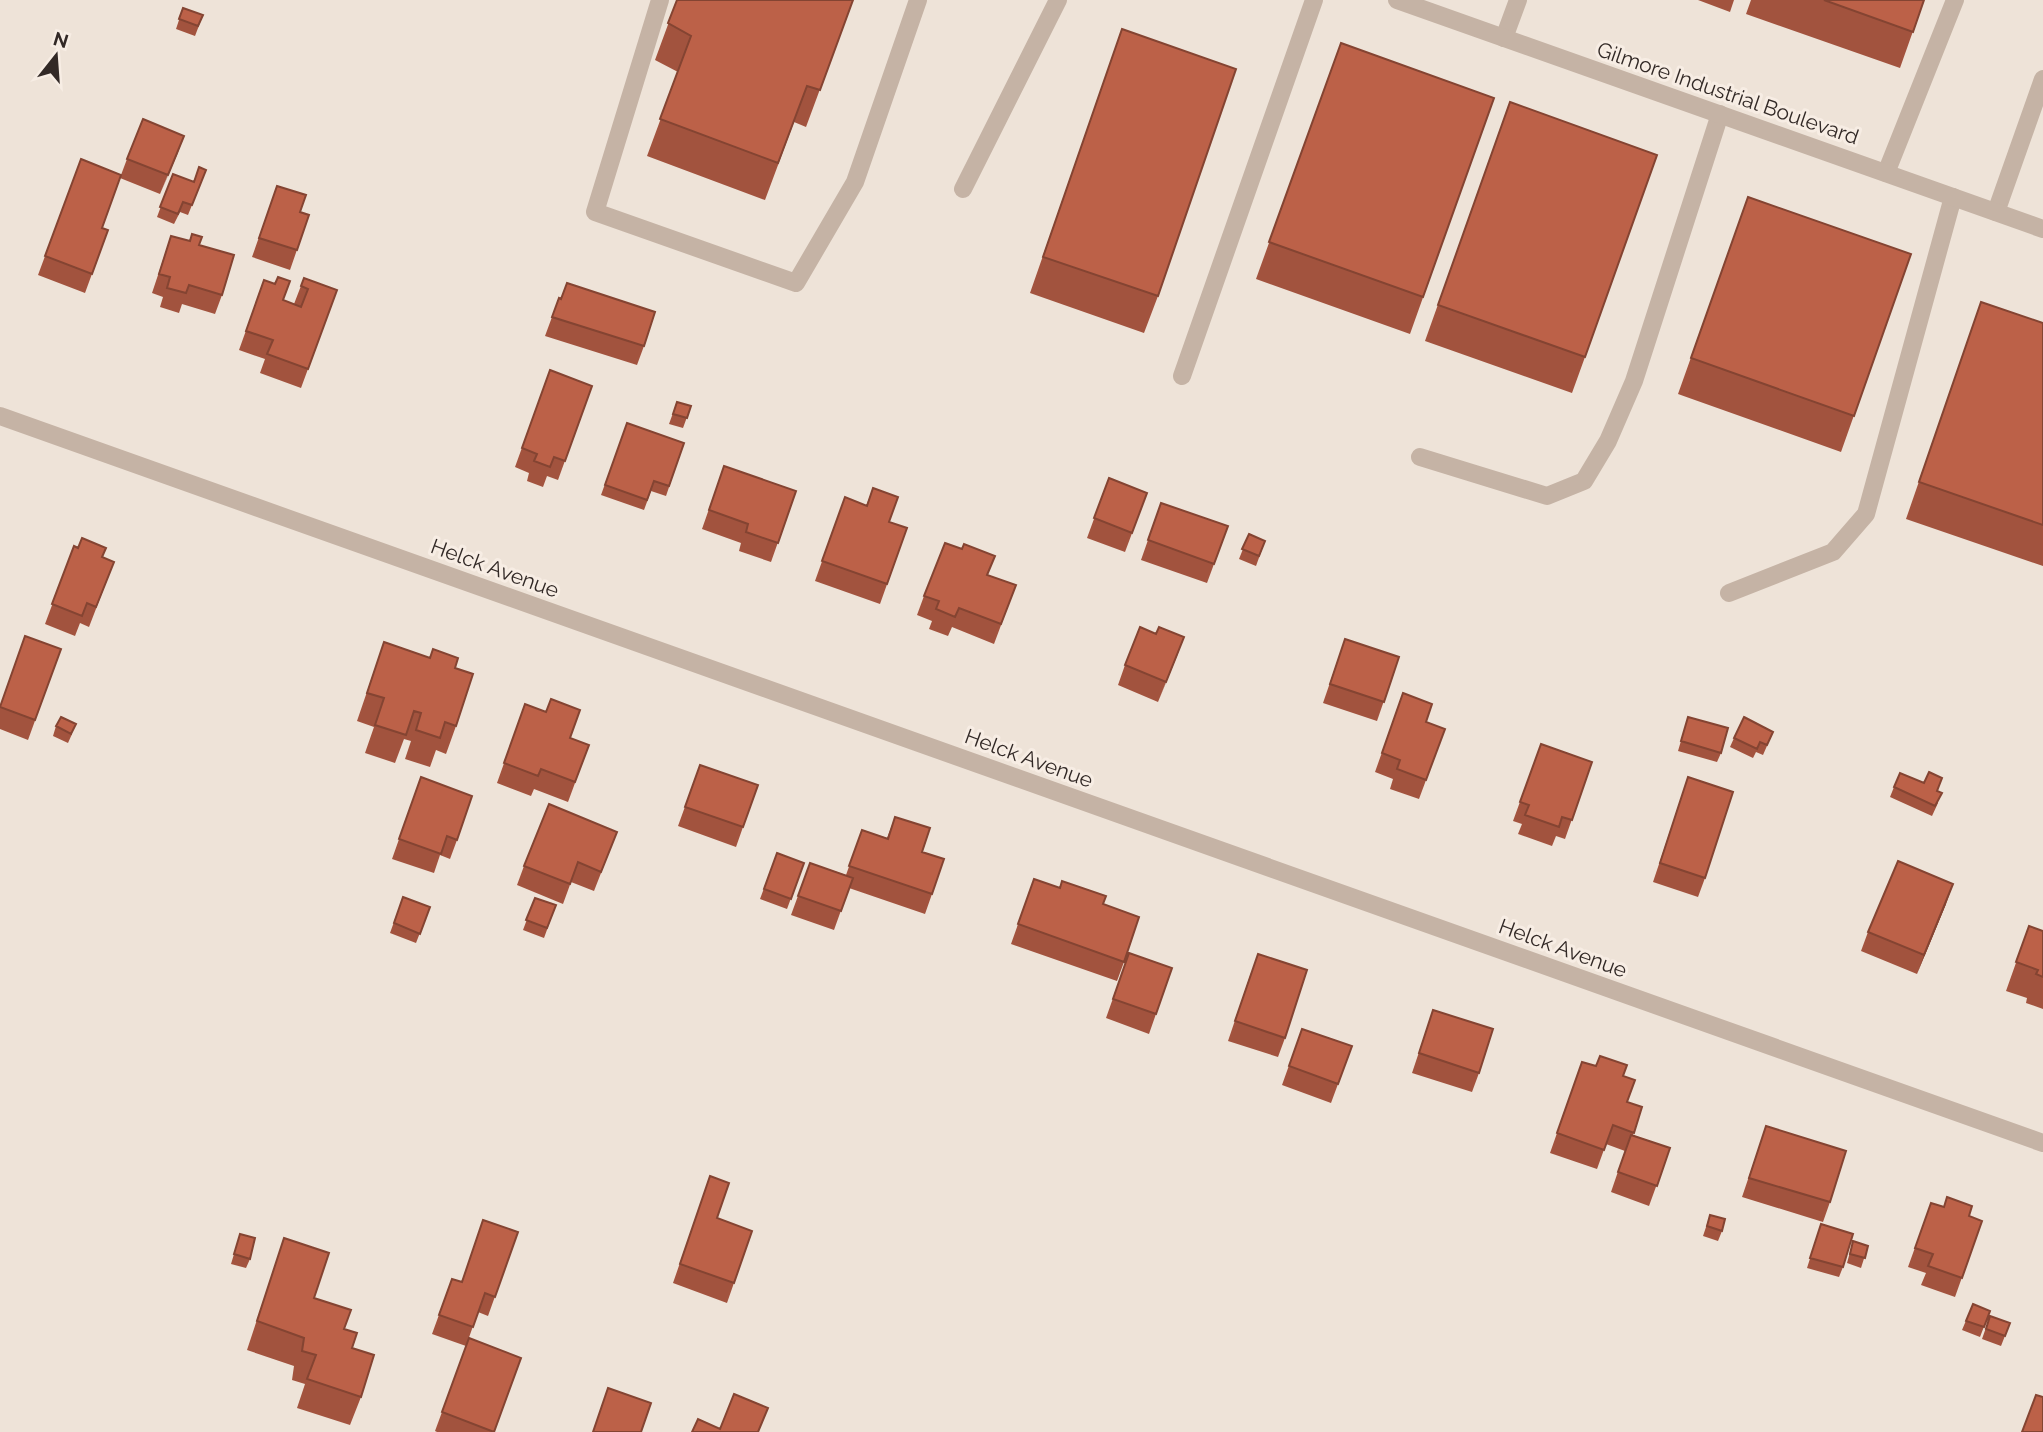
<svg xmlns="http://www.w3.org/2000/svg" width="2043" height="1432" viewBox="0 0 2043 1432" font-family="Raleway,sans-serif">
<rect width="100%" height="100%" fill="#eee3d8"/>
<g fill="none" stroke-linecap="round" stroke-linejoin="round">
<path stroke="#c5b3a5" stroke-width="18" d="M660 0 595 212 796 283 855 182 918 0
M1504 38 1518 0
M1886 173 1955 0
M963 189 1058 0
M1996 212 2043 79
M1182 376 1314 0
M1420 457 1547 496 1584 481 1608 441 1634 381 1720 114
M1729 593 1833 552 1866 514 1953 197"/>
<path stroke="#c5b3a5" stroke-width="18" d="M1397 0 2043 229
M0 416 2043 1143"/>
</g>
<path fill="#a2533e" d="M677 0H853L806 127 794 122 765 200 647 156 678 72 655 60Z
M1698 0H1734L1730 12Z
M1751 0H1924L1900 68 1746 14Z
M183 8 203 15 195 36 176 29Z
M1122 29 1158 296 1144 333 1030 293Z
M1341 43 1494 98 1410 334 1256 279Z
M1510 102 1585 357 1572 393 1425 341Z
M184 136 160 194 120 178 102 228 108 230 85 293 38 275 81 159 121 175 127 159Z
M206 170 188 215 180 212 174 224 157 217 173 174 194 182Z
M277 186 300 212 309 215 290 270 252 257Z
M1748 197 1911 254 1841 452 1678 394Z
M171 236 199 245 222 295 215 314 182 304 179 313 160 307 163 297 152 293Z
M304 278 337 290 301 388 260 373 265 359 239 350 264 280 283 300 294 304Z
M559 298 644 346 637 365 545 336Z
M1981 302 2043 323V566L1906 519Z
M550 370 592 386 558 480 547 476 543 487 527 481 529 473 515 467Z
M677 402 691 406 683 428 669 424Z
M627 423 684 443 666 496 651 491 644 510 601 495Z
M724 466 796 491 771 562 739 551 741 543 702 529Z
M1109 478 1147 493 1125 552 1087 538Z
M873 488 889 522 907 528 880 604 815 581 845 497 866 506Z
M1161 503 1228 526 1207 583 1141 560Z
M1249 534 1265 541 1256 566 1239 559Z
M74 546 114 562 89 627 80 623 75 636 45 624Z
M988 575 1016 585 994 644 952 627 948 636 929 629 932 621 917 615 924 596Z
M1156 634 1184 637 1158 702 1118 685 1125 665Z
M1345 639 1399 657 1377 721 1323 703Z
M384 642 455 668 456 726 446 754 436 750 430 767 405 759 411 741 404 739 395 763 365 753 374 727 357 721Z
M61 649 28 740 0 729V705Z
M1403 693 1426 722 1445 729 1419 799 1390 789 1393 779 1375 772Z
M525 704 570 738 589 745 568 802 534 789 531 796 497 783Z
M1688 717 1721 753 1717 762 1678 751Z
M56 726 72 734 68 743 53 736Z
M1773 732 1763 755 1756 752 1753 758 1730 747 1734 738Z
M1541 744 1592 762 1565 839 1556 836 1552 846 1518 834 1522 824 1513 821Z
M700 765 743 827 736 847 678 826Z
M421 777 457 840 450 859 440 855 434 873 392 859Z
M1688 777 1705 878 1698 897 1653 882Z
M1894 787 1937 791 1938 803 1932 816 1890 797Z
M895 817 922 852 932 894 925 914 849 888 834 930 791 915 810 863 846 875 862 830 887 838Z
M617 832 594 891 571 882 563 904 517 885 524 866Z
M777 853 804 863 787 909 760 899Z
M1034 879 1103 904 1124 962 1117 981 1011 944Z
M403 897 430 907 416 943 390 933Z
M535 898 556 905 544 938 523 930Z
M1946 904 1917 974 1861 951 1868 932Z
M2029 926 2043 931V1009L2026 1003 2027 998 2006 991Z
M1129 953 1172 968 1149 1034 1106 1018Z
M1251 973 1285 1038 1278 1057 1228 1041Z
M1433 1010 1479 1073 1472 1092 1412 1073Z
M1302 1029 1352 1046 1331 1103 1282 1085Z
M1582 1062 1623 1076 1627 1102 1642 1107 1633 1135 1670 1148 1649 1206 1611 1192 1625 1151 1606 1144 1597 1169 1550 1153Z
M1766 1126 1830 1202 1823 1222 1742 1197Z
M710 1176 717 1218 752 1231 727 1303 673 1283Z
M1931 1203 1982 1221 1955 1297 1921 1285 1926 1273 1908 1267Z
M1710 1215 1722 1231 1718 1241 1703 1236Z
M1821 1224 1843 1267 1839 1277 1807 1268Z
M518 1232 488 1316 478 1312 466 1346 432 1334 452 1279 461 1282Z
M240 1234 250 1259 246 1268 231 1264Z
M284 1238 314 1298 344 1329 352 1348 361 1397 350 1425 297 1408 305 1384 292 1380 294 1366 247 1350Z
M1853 1241 1868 1246 1861 1268 1847 1263Z
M1973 1304 1990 1311 1980 1337 1962 1330Z
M1990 1316 2010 1323 2001 1346 1982 1339Z
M442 1412 494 1432H437L435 1431Z"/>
<path fill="#844432" d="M184 136 177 155 160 194 168 175Z
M1184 637 1177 656 1158 702Z
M1953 884 1946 904 1917 974 1924 955Z"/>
<path fill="#bc6148" stroke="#844432" stroke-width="2" d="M677 0H853L820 90 807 86 778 163 660 119 691 36 668 23Z
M1824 0H1924L1913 32Z
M183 8 203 15 198 26 179 19Z
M1122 29 1236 69 1158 296 1043 257Z
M1341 43 1494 98 1423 297 1269 242Z
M1510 102 1657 155 1585 357 1438 305Z
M143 119 184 136 168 175 127 159Z
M81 159 121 175 102 228 108 230 92 274 45 256Z
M199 167 206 170 192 205 183 202 178 214 160 207 173 174 194 182Z
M277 186 306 195 300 212 309 215 297 250 259 238Z
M1748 197 1911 254 1854 416 1691 358Z
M192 234 202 237 199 245 234 255 222 295 189 285 186 293 167 288 170 277 159 274 171 236 190 241Z
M278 277 290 281 283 300 301 307 308 289 301 286 304 278 337 290 308 369 267 354 273 340 246 331 264 280 275 284Z
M567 283 655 312 644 346 552 317 559 298 561 299Z
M1981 302 2043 323V525L1919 482Z
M550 370 592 386 565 461 554 457 550 467 534 461 537 454 522 448Z
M677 402 691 406 687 418 673 414Z
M627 423 684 443 669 486 654 481 647 500 605 485Z
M724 466 796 491 778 543 746 532 748 524 709 510Z
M1109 478 1147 493 1132 533 1094 518Z
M873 488 898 497 889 522 907 528 887 584 822 561 845 497 867 506Z
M1161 503 1228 526 1214 564 1148 540Z
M1249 534 1265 541 1259 556 1242 549Z
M82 538 106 548 102 557 114 562 96 607 87 603 82 616 52 604 74 546 78 548Z
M945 543 962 549 964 544 995 556 987 575 1016 585 1001 624 959 608 955 617 936 609 939 601 924 596Z
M1140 627 1156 634 1159 627 1184 637 1166 682 1125 665Z
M25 636 61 649 35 720 0 707Z
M1345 639 1399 657 1384 702 1330 684Z
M384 642 430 658 433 649 458 658 455 668 473 674 456 726 445 722 440 738 416 730 421 713 414 711 406 735 375 725 384 698 367 693Z
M1403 693 1432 704 1426 722 1445 729 1426 780 1397 769 1400 760 1382 753Z
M551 699 580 710 570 738 589 745 575 782 541 769 538 776 504 763 525 704 546 712Z
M61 717 76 724 71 734 56 726Z
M1688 717 1728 728 1721 753 1681 741Z
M1744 717 1773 732 1767 745 1760 742 1757 749 1734 738Z
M1541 744 1592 762 1572 820 1562 817 1559 827 1525 815 1529 805 1520 802Z
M700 765 758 785 743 827 685 807Z
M1929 772 1942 778 1937 791 1942 793 1935 806 1894 787 1900 773 1924 783Z
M421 777 472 796 457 840 447 836 441 854 399 839Z
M1688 777 1733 792 1705 878 1660 863Z
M549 804 617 832 601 872 578 862 570 884 524 866Z
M895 817 930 828 922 852 944 859 932 894 849 866 862 830 888 839Z
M777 853 804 863 791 899 764 889Z
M1898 861 1953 884 1924 955 1868 932Z
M810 863 853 878 841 911 798 896Z
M1034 879 1060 888 1062 881 1106 896 1103 904 1139 917 1124 962 1018 924Z
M403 897 430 907 420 934 394 923Z
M535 898 556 905 547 928 526 920Z
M2029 926 2043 931V977L2036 974 2038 970 2016 962Z
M1129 953 1172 968 1156 1014 1113 999Z
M1258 954 1307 970 1285 1038 1235 1021Z
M1433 1010 1493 1029 1479 1073 1419 1053Z
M1302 1029 1352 1046 1338 1084 1289 1066Z
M1600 1056 1627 1065 1623 1076 1635 1080 1627 1102 1642 1107 1634 1133 1613 1125 1604 1150 1557 1133 1582 1062 1596 1066Z
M1766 1126 1846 1151 1830 1202 1749 1178Z
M1631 1135 1670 1148 1657 1186 1618 1172Z
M710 1176 729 1183 717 1218 752 1231 734 1283 680 1264Z
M1947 1197 1972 1206 1969 1216 1982 1221 1962 1278 1928 1266 1933 1254 1915 1248 1931 1203 1944 1207Z
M1710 1215 1725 1219 1722 1231 1707 1226Z
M483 1220 518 1232 495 1297 485 1293 473 1327 439 1315 452 1279 462 1282Z
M1821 1224 1853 1234 1843 1267 1810 1258Z
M240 1234 255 1238 250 1259 234 1254Z
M284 1238 329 1253 314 1298 351 1310 344 1329 357 1333 352 1348 374 1355 361 1397 307 1379 316 1355 302 1351 304 1338 257 1321Z
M1853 1241 1868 1246 1865 1258 1850 1254Z
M1973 1304 1990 1311 1984 1327 1966 1321Z
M1990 1316 2010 1323 2005 1336 1986 1329Z
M469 1338 521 1358 494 1432 442 1412Z
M608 1388 651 1403 641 1432H593Z
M734 1394 768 1408 758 1432H692L698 1419 720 1429Z
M2036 1395 2043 1397V1432H2022Z"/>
<g text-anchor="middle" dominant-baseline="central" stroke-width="6" stroke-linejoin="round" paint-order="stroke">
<g font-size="21" fill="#322926" stroke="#f7ede4">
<text transform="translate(1728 93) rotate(19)">Gilmore Industrial Boulevard</text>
<text transform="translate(495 568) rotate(20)">Helck Avenue</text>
<text transform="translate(1029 758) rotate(20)">Helck Avenue</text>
<text transform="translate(1563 948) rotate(20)">Helck Avenue</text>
</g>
</g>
<g transform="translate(56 56) rotate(17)" stroke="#f7ede4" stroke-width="5" paint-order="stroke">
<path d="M0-5L12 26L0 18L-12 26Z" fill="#322926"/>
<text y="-10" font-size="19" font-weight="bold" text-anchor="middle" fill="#322926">N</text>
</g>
</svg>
